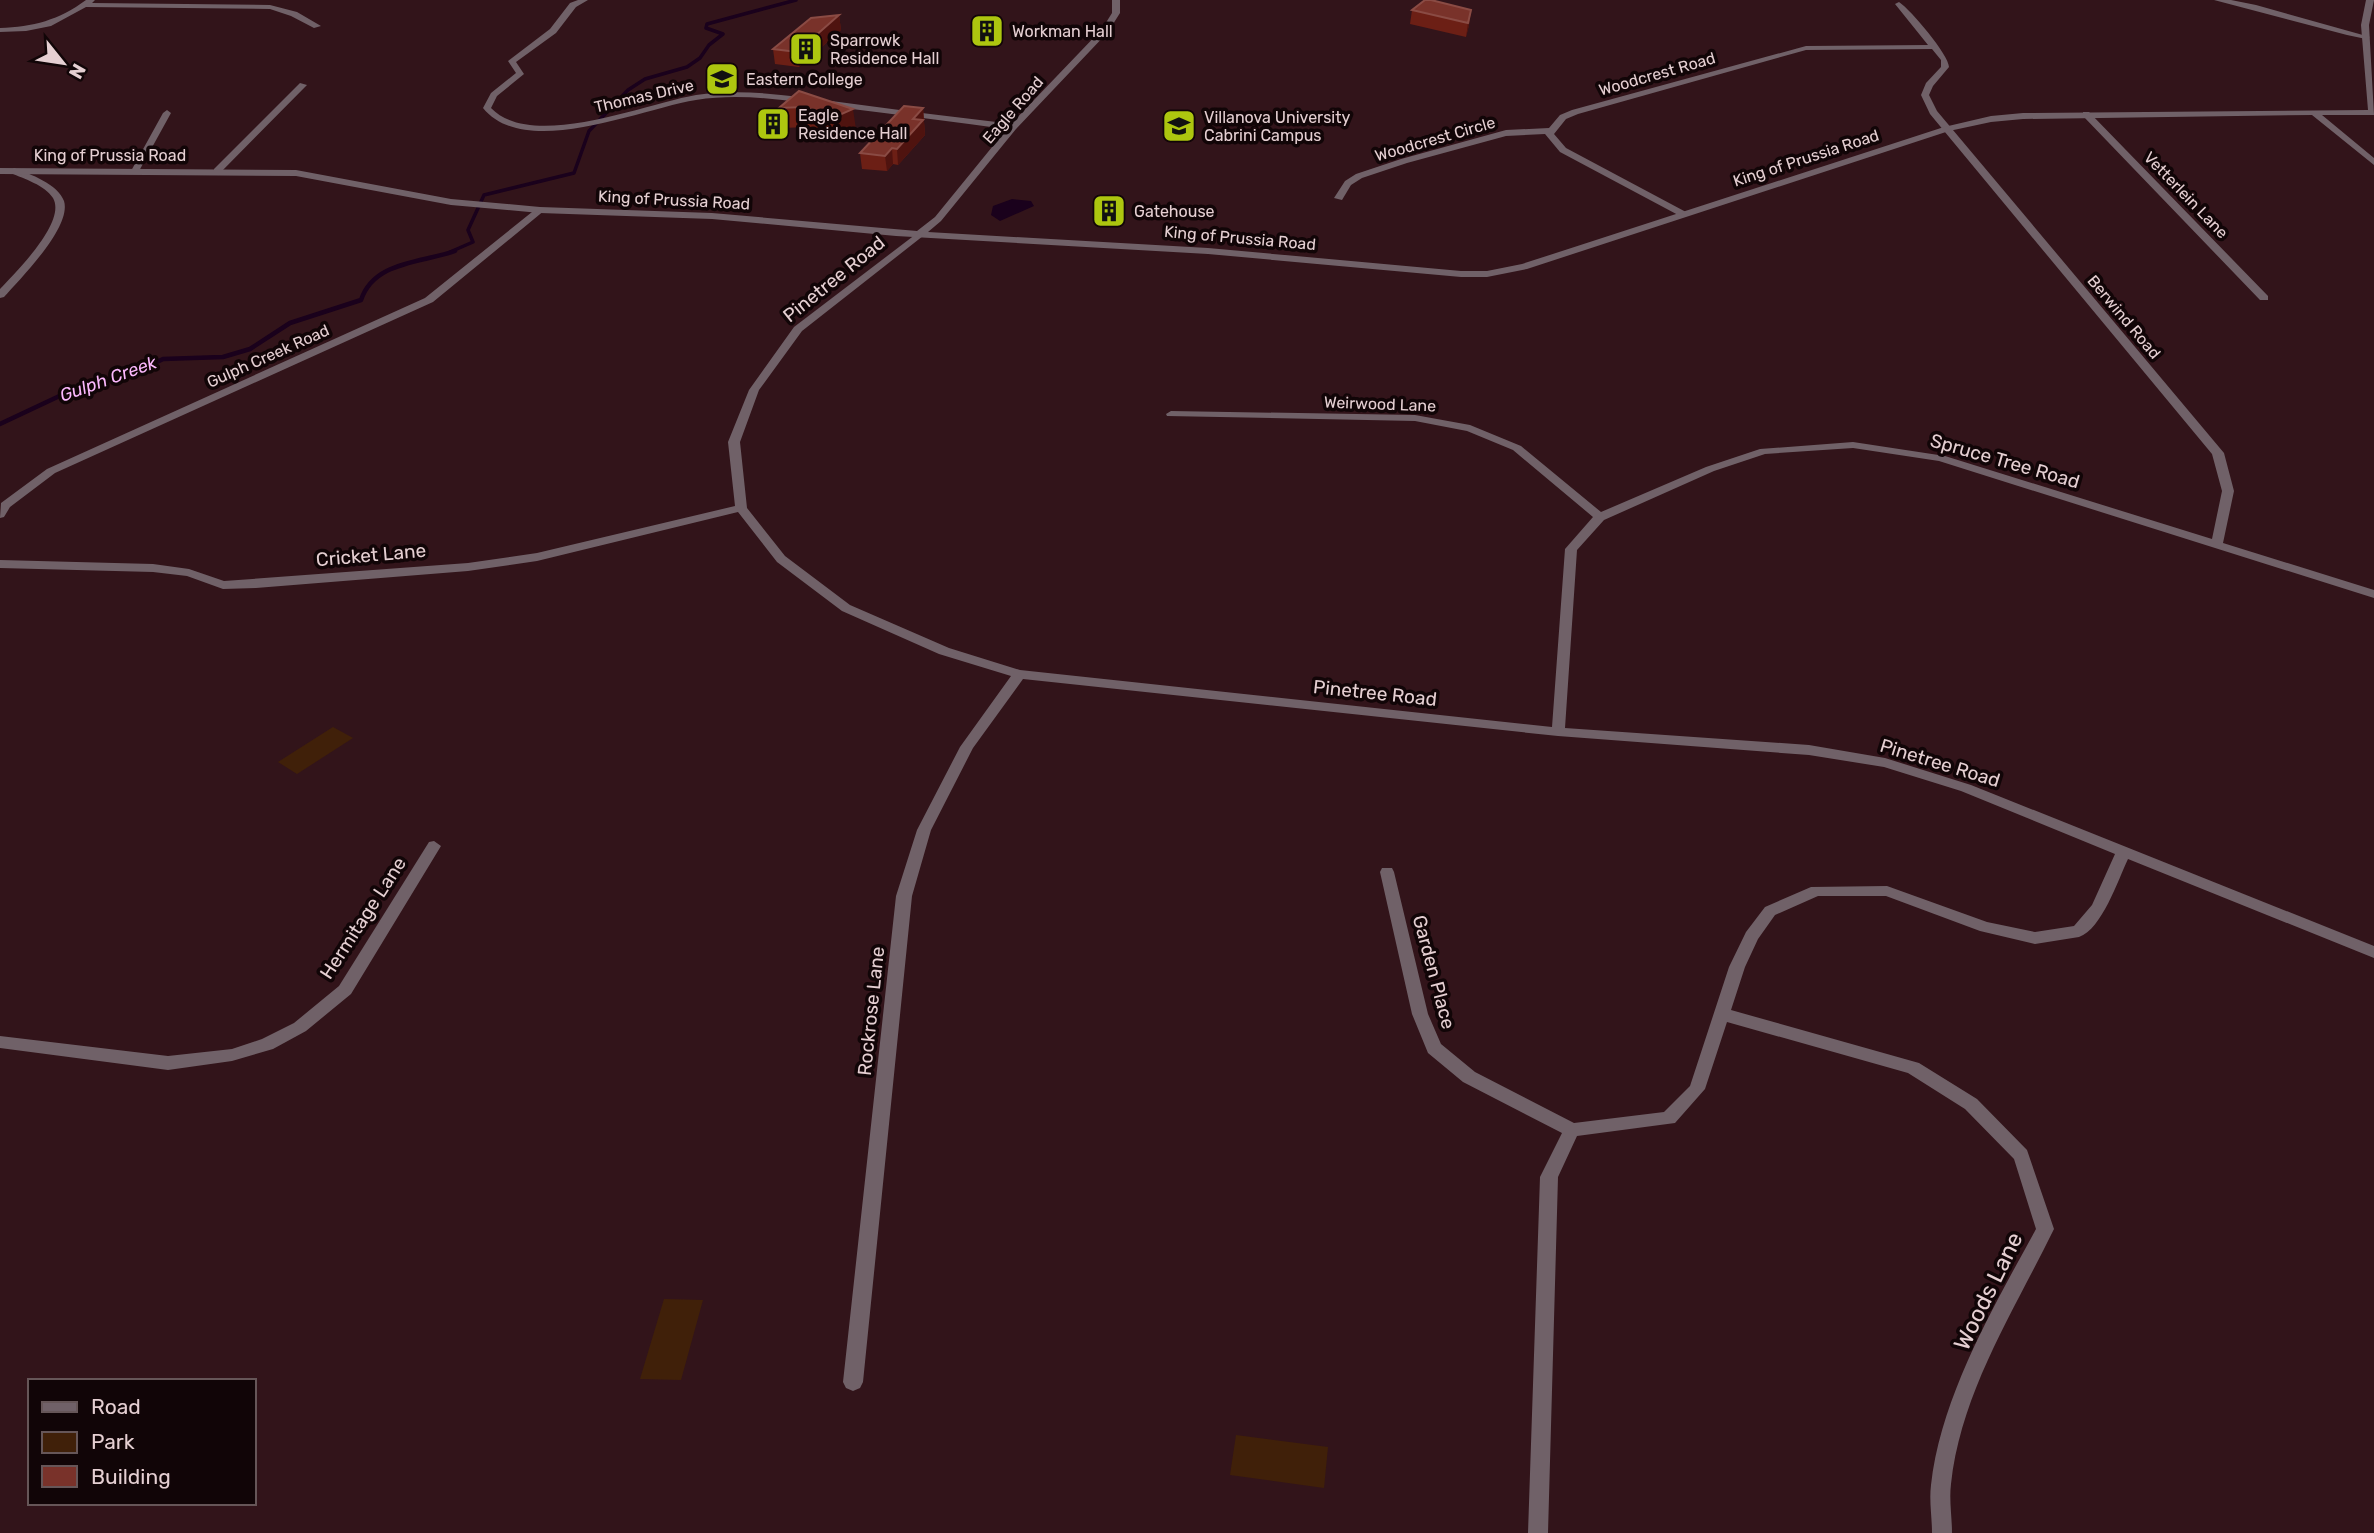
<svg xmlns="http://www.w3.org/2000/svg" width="2374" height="1533" viewBox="0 0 2374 1533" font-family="Rubik,sans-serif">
<rect width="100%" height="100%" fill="#32141a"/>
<path fill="#402009" d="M333 727 353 738 297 774 278 762Z
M664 1299 703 1300 681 1380 640 1379Z
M1236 1435 1328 1447 1324 1488 1230 1475Z"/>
<path fill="#1a011c" d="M1012 199 1031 201 1034 206 1000 221 991 215 993 206Z"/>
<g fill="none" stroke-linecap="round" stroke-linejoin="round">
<path stroke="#1a011c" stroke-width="3.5" d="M450 252 473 242 468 230 484 195 574 173 589 131 628 90 645 79 687 67 700 58 709 45 723 34 706 28 707 24 796 0"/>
<path stroke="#1a011c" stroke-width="4.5" d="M0 424 68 392 141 370 163 359 223 357 250 349 290 323 361 300C374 261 421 263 455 251"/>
<path fill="#706168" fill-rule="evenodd" d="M86 0H95L92 3 270 5 297 12 321 26 314 28 291 16 270 9 86 7 51 26 26 31 0 32V28C33 27 59 20 86 0Z
M578 0H588L576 7 556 33 516 62 524 74 497 96 491 108C532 151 644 104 696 95 745 88 790 96 839 102 897 110 955 117 1013 124L1017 127 1013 130C957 122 900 115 844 108 794 102 746 92 696 100 640 109 525 160 483 108L491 93 516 73 508 61 550 29 570 3Z
M2214 0H2231L2256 5 2370 37 2366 39 2347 35Z
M1899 2C1911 10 1949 55 1949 67L1933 86 1929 95 1937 111 2224 453 2234 491 2223 543 2374 590V598L1939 461 1853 448 1765 454 1714 471 1604 520 1577 550 1565 728 1809 745 1885 758 1971 785 2374 946V958L2128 859C2118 880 2102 929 2079 937L2035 944 1980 931 1886 896H1818L1775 915 1758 939 1745 967 1731 1010 1919 1063 1977 1099 2027 1150 2054 1229C2014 1311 1961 1392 1951 1484 1949 1500 1952 1517 1952 1533H1932C1932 1517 1929 1501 1931 1485 1941 1396 1994 1306 2036 1229L2014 1159 1965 1109 1908 1073 1727 1022 1705 1089 1675 1123 1577 1136 1558 1177 1548 1533H1528L1540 1177 1562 1133 1463 1082 1428 1053 1412 1014 1380 872 1382 868H1392L1394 872 1428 1014 1441 1044 1475 1072 1574 1123 1664 1112 1690 1086 1729 967 1746 932 1765 907 1811 887 1887 886 1987 922 2035 932 2074 926 2092 905 2115 854 1961 791 1884 767 1809 755 1558 736 1023 679 973 748 931 830 912 896 863 1382 860 1388 853 1391 846 1388 843 1382 896 896 917 830 960 747 1011 676 939 654 842 611 777 562 738 512 537 561 468 571 256 588 223 589 187 576 153 572 0 568V560L153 564 189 569 224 581 468 563 537 553 735 506 728 442 749 390 794 327 920 231 925 234 923 236 802 331 759 390 740 442 747 508 785 556 850 605 949 648 1020 670 1552 727 1565 549 1593 517 1513 450 1467 431 1415 421 1167 416 1166 414 1171 411 1415 415 1470 425 1521 446 1601 512 1706 467 1760 449 1853 442 1945 456 2212 539 2222 491 2212 454 1930 114 1921 95 1926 83 1941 67V60L1932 49 1806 50 1578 114 1566 119 1554 134 1566 148 1686 212V216H1680L1560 152 1545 134 1506 136 1407 163 1362 178 1351 185 1342 200 1334 198 1345 181 1356 174 1401 159 1506 130 1549 128 1560 115 1572 110 1806 46 1928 45 1895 4Z
M300 83 307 85 220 173H214V169Z
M167 110 171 113 139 171 132 173 131 171 163 113Z
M2083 112H2089L2268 296V300H2260L2083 116Z
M14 168C30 174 58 184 64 201 72 227 20 279 4 297L0 298V289C15 273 67 222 53 198 45 185 24 179 11 173L10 171Z
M537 208 545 210 433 302 55 473 10 507 4 517 0 518 1 503 47 469 425 298Z
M434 841 441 846 351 994 306 1031 273 1049 232 1061 168 1070 0 1048V1036L168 1056 232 1049 262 1039 294 1023 339 986 429 842Z"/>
<path fill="#706168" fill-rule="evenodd" d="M1112 0H1120V13L1108 32 1016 129 941 221 928 232 1208 248 1461 271H1487L1522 264 1944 127 1991 116 2023 113 2368 110 2361 25 2366 0H2374L2369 25 2374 115H2322L2374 158V165L2312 115 2023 119 1991 122 1949 131 1527 269 1487 277H1461L1208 254 896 236 712 219 540 213 451 205 296 176 0 174V168L296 170 451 199 540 207 712 213 917 231 935 217 1010 125 1102 29 1112 13Z"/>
</g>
<path fill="#6c1f15" d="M1412 10H1471L1469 25 1466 37 1410 24Z
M839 15 841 30 799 67 775 64 773 49Z
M799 91 856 129 838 138 807 127 782 128 779 108Z
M923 108 925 135 898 165 893 164 887 171 862 169 860 153Z"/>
<path fill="#4f130f" d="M1471 10 1469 25 1466 37 1468 23Z
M839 15 841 30 799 67 797 52Z
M923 108 925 135 898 165 897 149 913 119Z
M853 109 856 129 838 138 835 117Z
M892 148 893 164 887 171 885 156Z"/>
<path fill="#79322a" stroke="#8a4b44" stroke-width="2" d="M1425 0H1431L1471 10 1468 23 1412 10Z
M839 15 797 52 773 49 811 18Z
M799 91 853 109 835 117 804 107 779 108Z
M904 106 923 108 913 119 923 120 897 149 892 148 885 156 860 153Z"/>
<defs>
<symbol id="building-square" viewBox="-11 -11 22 22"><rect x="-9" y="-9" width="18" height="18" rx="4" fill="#adc60f" stroke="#110507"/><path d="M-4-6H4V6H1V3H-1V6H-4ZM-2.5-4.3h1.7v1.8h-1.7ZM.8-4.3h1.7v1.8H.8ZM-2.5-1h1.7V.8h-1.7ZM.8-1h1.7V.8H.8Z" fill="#111"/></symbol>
<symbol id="school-square" viewBox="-11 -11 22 22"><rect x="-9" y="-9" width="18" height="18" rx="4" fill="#adc60f" stroke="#110507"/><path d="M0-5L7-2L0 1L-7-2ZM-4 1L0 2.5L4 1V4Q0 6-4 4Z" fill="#111"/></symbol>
<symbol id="university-square" viewBox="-11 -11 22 22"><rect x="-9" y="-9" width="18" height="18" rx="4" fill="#adc60f" stroke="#110507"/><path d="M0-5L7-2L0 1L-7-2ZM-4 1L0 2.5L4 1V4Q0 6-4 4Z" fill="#111"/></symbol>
</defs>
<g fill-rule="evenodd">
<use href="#building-square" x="968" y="12" width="38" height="38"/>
<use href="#building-square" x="787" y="30" width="38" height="38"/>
<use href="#school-square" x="703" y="60" width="38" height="38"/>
<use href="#building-square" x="754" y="105" width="38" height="38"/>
<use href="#university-square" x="1160" y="107" width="38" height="38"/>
<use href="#building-square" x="1090" y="192" width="38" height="38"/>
</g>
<g text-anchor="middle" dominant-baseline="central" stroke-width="7" stroke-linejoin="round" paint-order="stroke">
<g font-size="16" fill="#e5cfd2" stroke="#110507" text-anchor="start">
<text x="1012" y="31">Workman Hall</text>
<text x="830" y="40">Sparrowk<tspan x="830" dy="18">Residence Hall</tspan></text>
<text x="746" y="79">Eastern College</text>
<text x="798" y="115">Eagle<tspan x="798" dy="18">Residence Hall</tspan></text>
<text x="1204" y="117">Villanova University<tspan x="1204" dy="18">Cabrini Campus</tspan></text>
<text x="1134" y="211">Gatehouse</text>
</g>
<g font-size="16" fill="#e5cfd2" stroke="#110507">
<text transform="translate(1657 74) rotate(-16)">Woodcrest Road</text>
<text transform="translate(644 96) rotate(-13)">Thomas Drive</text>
<text transform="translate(1013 110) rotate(-49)">Eagle Road</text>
<text transform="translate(1435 139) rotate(-16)">Woodcrest Circle</text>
<text x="110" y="155">King of Prussia Road</text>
<text transform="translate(1806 158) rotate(-18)">King of Prussia Road</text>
<text transform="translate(2186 195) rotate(46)">Vetterlein Lane</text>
<text transform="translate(674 200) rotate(3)">King of Prussia Road</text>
<text transform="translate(1240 238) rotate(5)">King of Prussia Road</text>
<text transform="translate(2124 317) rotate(50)">Berwind Road</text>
<text transform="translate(268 356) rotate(-24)">Gulph Creek Road</text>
<text transform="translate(1380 404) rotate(2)">Weirwood Lane</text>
</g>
<g font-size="18" font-style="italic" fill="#fbb8fd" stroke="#110507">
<text transform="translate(108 379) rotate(-20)">Gulph Creek</text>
</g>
<g font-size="19" fill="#e5cfd2" stroke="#110507">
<text transform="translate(834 279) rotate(-39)">Pinetree Road</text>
<text transform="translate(2005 461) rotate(16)">Spruce Tree Road</text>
<text transform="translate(371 555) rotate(-5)">Cricket Lane</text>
<text transform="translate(1375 693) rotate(6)">Pinetree Road</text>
<text transform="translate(1940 763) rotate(17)">Pinetree Road</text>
<text transform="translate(363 918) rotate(-57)">Hermitage Lane</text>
<text transform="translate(1434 972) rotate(75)">Garden Place</text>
<text transform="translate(871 1011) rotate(-84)">Rockrose Lane</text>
</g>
<g font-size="23" fill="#e5cfd2" stroke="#110507">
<text transform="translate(1988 1291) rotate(-64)">Woods Lane</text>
</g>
</g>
<rect x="28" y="1379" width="228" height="126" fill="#110507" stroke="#665658" stroke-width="2"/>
<rect x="42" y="1402" width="35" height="10" fill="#706168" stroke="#665658" stroke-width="2"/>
<text x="91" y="1414" font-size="21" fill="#e5cfd2">Road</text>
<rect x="42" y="1432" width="35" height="21" fill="#402009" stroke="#665658" stroke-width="2"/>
<text x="91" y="1449" font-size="21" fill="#e5cfd2">Park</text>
<rect x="42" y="1466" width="35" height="21" fill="#79322a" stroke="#665658" stroke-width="2"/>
<text x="91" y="1484" font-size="21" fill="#e5cfd2">Building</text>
<g transform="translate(63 63) rotate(120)" stroke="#110507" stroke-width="5" paint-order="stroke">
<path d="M0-5L12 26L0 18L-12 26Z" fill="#e5cfd2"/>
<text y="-10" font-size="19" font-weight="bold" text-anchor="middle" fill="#e5cfd2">N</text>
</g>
</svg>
